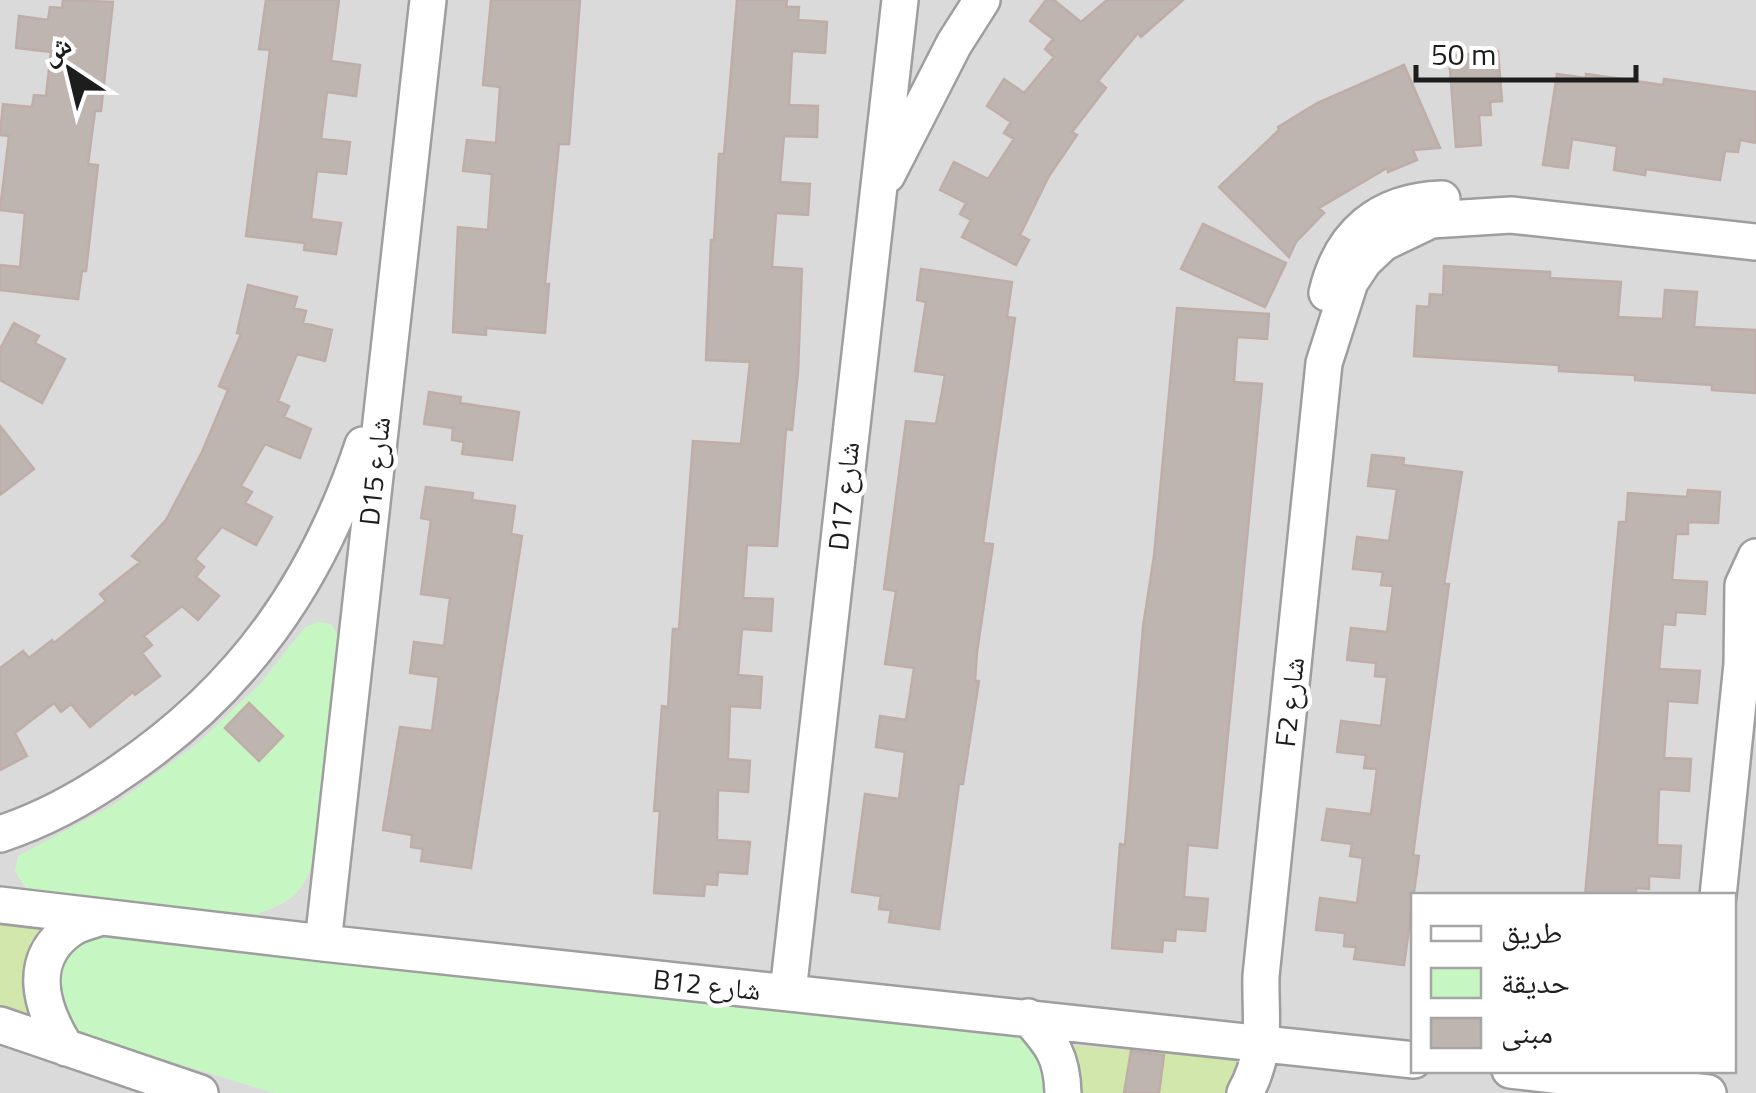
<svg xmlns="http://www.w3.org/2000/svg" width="1756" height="1093" viewBox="0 0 1756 1093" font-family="'Titillium Web','Noto Naskh Arabic',sans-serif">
<rect width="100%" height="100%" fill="#eee9e4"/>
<path fill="#dbdadb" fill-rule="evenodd" d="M0 0H1756V1093H0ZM1414 896H1734V1070H1414Z"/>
<path fill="#d2e7ab" d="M0 924 50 928 27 966 25 1005 41 1034 0 1015Z
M1068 1045 1241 1059 1228 1093H1077Z"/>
<path fill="#c6f7c2" d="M318 622 331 624 339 637 314 861C301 895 291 902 257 914L51 897 26 888 15 872 18 856 115 804 197 744 259 685 305 627Z
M98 935 1021 1038 1048 1065 1050 1093H274L74 1032C48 995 51 949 98 935Z"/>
<path fill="#beb4b0" stroke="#bfaea7" stroke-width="2.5" d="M63 0 113 2 101 111H95L88 164 98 165 86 271H82L78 299 0 290V265L20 267 25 213 0 210 9 136 0 135 3 104 32 107 34 95 46 96 51 52 16 48 19 16 48 20 50 7 62 8Z
M266 0H339L331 61 360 65 356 96 327 92 321 139 350 142 346 174 317 171 311 219 341 223 336 254 304 250 305 243 246 236 270 50 259 49Z
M491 0H580L569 144H559L545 284H549L545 333 486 328V335L453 332 458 227 488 230 492 174 463 171 467 140 496 143 500 87 483 85Z
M737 0H787L786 7H799L798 20 827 22 825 53 792 51 789 105 818 106 817 137 784 136 780 182 810 184 808 215 776 213 772 267 802 269 798 372 792 430 786 429 777 546 747 545 743 598 773 599 771 631 742 629 738 675 762 677 760 708 730 706 728 759 750 761 748 792 718 790 717 840 750 842 747 874 718 872 717 885 705 884 704 896 654 893 660 811H654L662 706 668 707 673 629H679L693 441 741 444 750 362 706 360 711 240H714L719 154H724Z
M1046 0H1054L1081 22 1107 0H1183L1141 37 1138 33 1098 81 1106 88 1072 132 1077 135 1049 176 1020 235 1029 240 1016 265 962 237 971 220 960 214 966 203 940 190 954 162 988 179 1014 139 1004 133 1011 122 987 106 1004 79 1024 93 1054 57 1045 49 1053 39 1030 21Z
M1498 51 1502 101 1490 102 1491 115H1479L1481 145 1456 147 1449 56Z
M1404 65 1440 148 1413 150 1417 160 1388 172 1387 168 1319 208 1324 213 1296 242 1289 257 1219 187 1279 130 1278 127 1317 103Z
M1557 74 1586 78V74L1663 85 1664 79 1756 92V143L1740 140 1738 152 1725 151 1720 180 1646 169 1645 175 1614 170 1617 146 1572 139 1568 168 1543 165Z
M1203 224 1286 263 1265 307 1181 269Z
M1444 266 1550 272V278L1621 282 1618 317 1663 319 1665 290 1697 292 1694 327 1756 330V393L1712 390V385L1635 380V375L1559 371V365L1414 356 1417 306 1429 307 1430 294 1443 295Z
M921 269 1012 282 1007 317 1015 318 983 543 993 544 977 652 975 681H979L963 784H959L939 929 889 922 891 910 879 909 881 896 852 892 865 794 899 799 905 752 876 747 880 716 906 720 914 668 885 664 896 591 884 589 906 421 936 424 945 375 915 371 926 302 917 300Z
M248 285 297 297 294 308 306 311 303 323 332 330 325 361 297 354 278 401 289 406 284 417 311 429 300 458 265 444 241 486 252 492 245 503 272 517 256 545 222 527 195 559 204 567 196 577 219 596 198 620 182 606 144 636 152 645 142 653 160 676 135 695 133 692 90 727 71 704 61 712 54 703 15 733 27 756 0 770V668L23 651 29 658 52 640 54 643 106 601 100 594 140 562 132 556 166 520 202 452 228 390 219 386 241 334 237 333Z
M1177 308 1269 314 1267 339 1237 337 1234 382 1262 384 1217 848 1188 845 1184 897 1208 899 1205 931 1176 929 1175 941 1163 940 1162 952 1112 948 1120 844 1125 845 1143 627 1154 556Z
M14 323 39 336 35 343 65 359 42 403 0 380V349Z
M429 392 461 397 460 403 519 412 512 460 462 454 464 442 452 440 453 428 424 424Z
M0 426 34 469 0 495Z
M1372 455 1404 458 1403 465 1462 472 1444 584H1449L1413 855 1419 856 1404 965 1354 959 1356 947 1344 946 1345 933 1316 930 1320 898 1357 903 1363 858 1350 856 1352 844 1322 840 1327 809 1371 814 1377 769 1364 768 1366 755 1337 752 1341 721 1381 726 1387 677 1375 676 1376 663 1347 660 1351 628 1387 632 1393 586 1381 585 1383 572 1353 569 1357 537 1389 541 1397 489 1368 486Z
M426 487 473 493 472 500 515 506 511 534 522 536 471 868 421 861 423 849 411 847 412 835 383 830 400 727 432 731 439 677 410 673 414 642 444 646 450 598 421 594 431 520 421 518Z
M1688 490 1720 492 1718 523 1688 522V534H1676L1672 580 1707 582 1705 614 1676 612 1675 625 1663 624 1659 669 1700 671 1697 703 1668 701 1664 758 1691 759 1689 791 1659 789 1657 845 1681 846 1679 878 1649 876V889L1636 888V896H1585L1619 522H1626L1628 493 1687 497Z
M249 703 283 736 259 761 225 728Z
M1131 1051 1164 1055 1159 1093H1124Z"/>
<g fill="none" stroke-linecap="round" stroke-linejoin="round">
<defs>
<path id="minor" d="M887 175 954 44 982 0
M1327 293C1341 233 1380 201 1442 199
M0 834C43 820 85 797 122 771 243 689 317 583 363 445
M1718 896 1742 664 1743 585 1756 557
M0 905 323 943 1414 1060
M323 943 428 0
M788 992 900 0
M1028 1017C1052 1044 1062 1056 1063 1093
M0 1025 200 1093
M66 1048C42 1010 24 959 72 928 80 923 93 920 102 917
M1510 1070 1708 1093
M1245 1093C1268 1052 1260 1020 1261 976L1324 363 1350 282 1364 261 1383 243 1431 220 1511 215 1756 242"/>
</defs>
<use href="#minor" stroke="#9e9e9e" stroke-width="40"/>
<use href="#minor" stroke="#fff" stroke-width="35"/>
</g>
<g text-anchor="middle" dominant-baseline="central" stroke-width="9" stroke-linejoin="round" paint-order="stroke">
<g font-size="28" fill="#1d1d1d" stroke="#fff">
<text transform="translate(374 471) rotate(-84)">D15 شارع</text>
<text transform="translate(843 496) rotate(-84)">D17 شارع</text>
<text transform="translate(1289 702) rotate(-84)">F2 شارع</text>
<text transform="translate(707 984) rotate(6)">B12 شارع</text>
</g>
</g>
<rect x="1411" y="893" width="325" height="180" fill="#ffffff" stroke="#a5a5a5" stroke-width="2.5"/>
<rect x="1431" y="926" width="50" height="15" fill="#ffffff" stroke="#a5a5a5" stroke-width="2.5"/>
<text x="1501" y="943" font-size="30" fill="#1d1d1d">طريق</text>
<rect x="1431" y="968" width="50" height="30" fill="#c6f7c2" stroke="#a5a5a5" stroke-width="2.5"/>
<text x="1501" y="993" font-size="30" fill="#1d1d1d">حديقة</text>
<rect x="1431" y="1018" width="50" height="30" fill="#beb4b0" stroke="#a5a5a5" stroke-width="2.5"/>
<text x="1501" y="1043" font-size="30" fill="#1d1d1d">مبنى</text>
<g transform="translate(70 70) rotate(325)" stroke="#ffffff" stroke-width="8" paint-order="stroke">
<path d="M0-8L18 38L0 25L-18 38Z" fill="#1d1d1d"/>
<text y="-15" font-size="28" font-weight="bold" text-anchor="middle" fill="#1d1d1d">ش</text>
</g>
<path d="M1416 65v15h220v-15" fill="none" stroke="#1d1d1d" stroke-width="5"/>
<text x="1431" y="65" font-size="30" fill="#1d1d1d" stroke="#ffffff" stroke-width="8" paint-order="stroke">50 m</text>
</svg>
